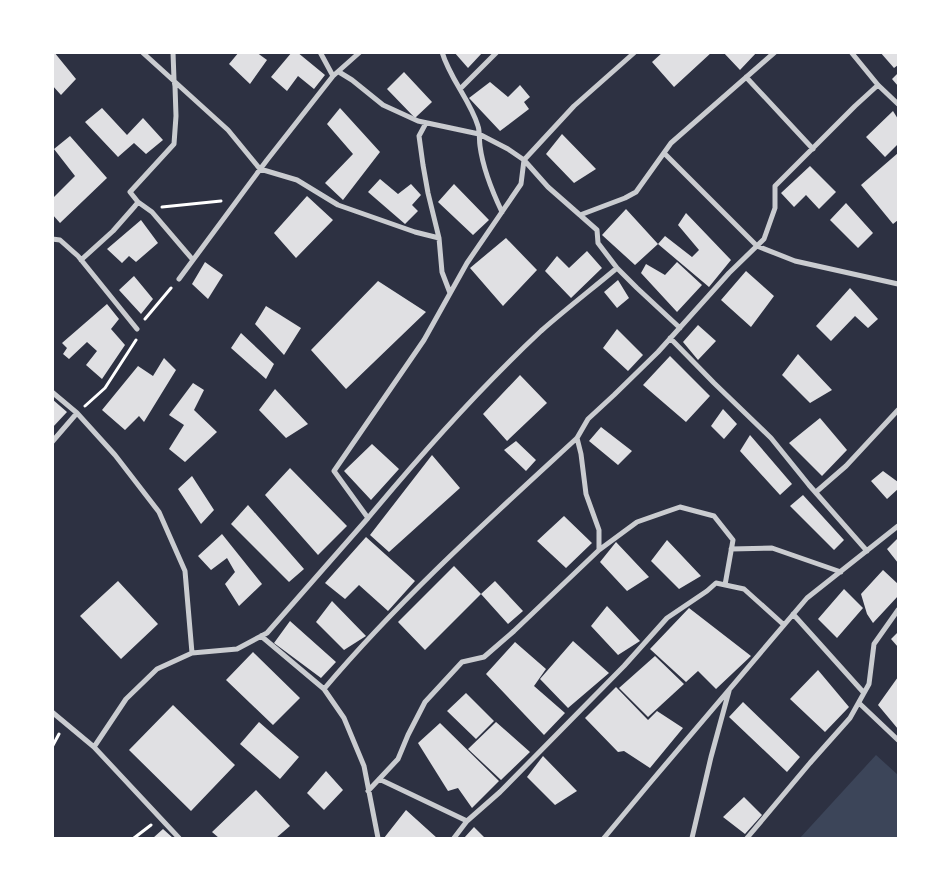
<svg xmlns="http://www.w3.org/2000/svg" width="951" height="891" viewBox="0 0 951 891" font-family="'Source Serif 4',serif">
<rect width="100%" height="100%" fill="#2d3142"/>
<path fill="#3c4559" d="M876 755 898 775V838H800Z"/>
<path fill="#e0e0e3" d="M52 52H54L76 79 61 95 52 85Z
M239 52H256L267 60 250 84 229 64Z
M292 52H297L325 75 314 89 298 76 287 91 271 77Z
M454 52H481L482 53 468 68Z
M663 52H712L674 87 652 62Z
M723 52H757L740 70Z
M880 52H898V65L894 68Z
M404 72 432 102 415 118 387 89Z
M898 73V86L892 79Z
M490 82 508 97 520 85 530 97 524 102 529 109 500 131 469 98Z
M102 108 127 135 143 118 163 140 146 154 134 143 118 157 85 122Z
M340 108 380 152 343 200 325 183 353 154 327 124Z
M893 111 898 119V144L885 157 866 137Z
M562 134 596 169 574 183 546 154Z
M70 136 107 178 60 223 52 214V199L75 176 54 149Z
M898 153V220L893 224 861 185Z
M810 166 836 192 819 209 806 195 794 207 781 193Z
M380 179 398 194 411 184 421 195 412 205 418 211 405 224 368 192Z
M454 184 489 220 473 235 438 202Z
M307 196 333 220 296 258 274 233Z
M846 203 873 233 858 248 830 220Z
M626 209 658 244 635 265 602 235Z
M686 213 731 260 709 287 658 244 665 236 692 257 699 250 678 225Z
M141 220 158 243 136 262 129 256 122 263 107 249Z
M506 238 537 270 503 306 470 268Z
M587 251 602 268 571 298 545 271 557 256 569 268Z
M205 262 223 275 208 299 192 284Z
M677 262 702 285 677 312 641 273 646 264 665 275Z
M746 271 774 296 751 327 721 300Z
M134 276 153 299 141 314 119 290Z
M618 280 629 298 617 308 604 292Z
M378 281 426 312 346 389 311 350Z
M850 288 878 319 868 328 855 316 831 341 816 326Z
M107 304 119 319 111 329 125 345 102 379 86 365 97 351 87 342 69 359 63 354 67 348 62 343Z
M266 306 301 328 284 355 255 324Z
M698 325 716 341 698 360 683 342Z
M617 329 643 355 628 371 603 348Z
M241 333 274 364 266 379 231 348Z
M798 354 832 390 810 403 782 375Z
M670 356 710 396 686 422 643 385Z
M164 358 176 370 144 422 139 416 125 430 102 410 138 366 153 376Z
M520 375 547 403 507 441 483 414Z
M193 383 204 390 194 410 217 432 185 462 169 449 184 425 169 415Z
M275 389 308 424 286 438 259 410Z
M52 399 67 412 52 428Z
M723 409 737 424 724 439 711 426Z
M820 418 847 450 822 476 789 443Z
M601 427 632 451 618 465 589 441Z
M750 435 792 484 780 495 740 451Z
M516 441 536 460 526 471 504 450Z
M372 444 399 469 371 500 344 471Z
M432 455 460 488 389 552 370 535Z
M290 468 347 526 318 555 265 495Z
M883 471 898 482V489L887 499 871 481Z
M192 476 214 510 201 524 178 489Z
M803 495 844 540 834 550 790 506Z
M248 505 304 569 289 582 231 524Z
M564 516 592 543 566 568 537 541Z
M222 534 262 584 239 606 225 584 235 572 227 558 211 570 198 556Z
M366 537 415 581 388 611 359 585 345 599 325 583Z
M898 538V563L887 549Z
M667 540 701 576 679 589 651 561Z
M616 542 649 577 627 591 600 562Z
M454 566 481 594 425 650 398 622Z
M883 570 898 584V596L873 623 867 614 861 594Z
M118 581 158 624 121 659 80 616Z
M495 581 523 611 508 624 481 594Z
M844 589 863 608 837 638 818 619Z
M332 601 366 636 344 650 316 622Z
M607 606 640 641 618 655 591 626Z
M689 608 751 656 716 689 698 671 686 682 650 649Z
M290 621 336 662 321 678 274 643Z
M898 632V647L891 639Z
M573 641 609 673 568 708 540 679Z
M515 642 546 669 534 686 565 713 544 735 486 674Z
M253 652 300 698 273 725 226 680Z
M655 656 684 684 648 717 619 688Z
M818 670 849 707 825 732 790 699Z
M898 677V729L878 705Z
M616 687 648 720 657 711 683 728 650 768 624 751 618 752 585 718Z
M466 693 494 721 476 739 447 711Z
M743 702 800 757 787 772 729 717Z
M173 705 235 765 191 811 129 750Z
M259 722 299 757 280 779 240 744Z
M496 722 530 752 501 780 468 749Z
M440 723 499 781 472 808 458 788 448 791 418 743Z
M543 756 577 791 555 805 527 777Z
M326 771 343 790 324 810 307 793Z
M256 790 290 826 276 838H219L212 832Z
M744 797 762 815 745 834 723 817Z
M406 810 437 838H384Z
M474 827 485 838H464Z
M163 829 173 838H153Z"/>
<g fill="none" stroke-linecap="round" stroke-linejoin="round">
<path stroke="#fff" stroke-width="3" d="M162 207 221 201
M145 319 171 288
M85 406 105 388 136 340
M52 747 59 734
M134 838 151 825"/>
<path stroke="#caccd0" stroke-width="5" d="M142 52 228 130 260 169 297 180 338 205 415 232 439 238
M320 52 333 76
M442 52C450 79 470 100 478 126 480 132 479 139 480 146 483 169 492 191 502 212
M851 52 878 85 898 104
M339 72 352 80 383 105 418 121 479 134 508 149 524 160 548 187 597 230 598 243 617 268 637 288 680 328
M746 77 813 149
M460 89 497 52
M426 123 419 136 423 165 428 193 439 238 442 272 450 293
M664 153 757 246 795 261 898 284
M138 202 152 212 193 260
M580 215 625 198 636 192 671 143 775 52
M52 239 60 240 78 256 137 329
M81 260 113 231 135 206 138 202 130 192 174 144 176 116 175 86 174 80 173 52
M179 279 267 160 333 76 360 52
M670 338 714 383 771 438 809 485 867 551
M52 392 77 413 115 455 159 512 185 571 192 653
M52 442 77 413
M816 492 846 466 898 410
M368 518C422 453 479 389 541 331 566 309 592 289 617 268
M731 549 772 548 841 572
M599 550 637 522 680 507 714 516 733 540 725 585
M793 614 864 693
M261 636 324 689C401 598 489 519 577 438L588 419 614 395 658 352 729 273 764 239 775 208V186L855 106 878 85
M324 689 344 718 364 766 378 838
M859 703 898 740
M52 712 94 747 179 838
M94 747 126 699 157 669 192 653 237 649 267 633 368 518 334 471 424 340 467 263 521 184 524 160 574 106 635 52
M379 779 467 821
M368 791 398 759 408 735 425 702 462 662 484 657 514 631 599 550V530L586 494 581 454 577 438
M454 838 467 821 500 792 624 666 667 618 707 591 716 583 744 589 784 625
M604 838 649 784 807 598 898 526
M692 838 711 757 729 691
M747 838 810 763 850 718 869 684 874 644 898 610"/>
</g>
<rect width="951" height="891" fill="none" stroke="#ffffff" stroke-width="108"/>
</svg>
